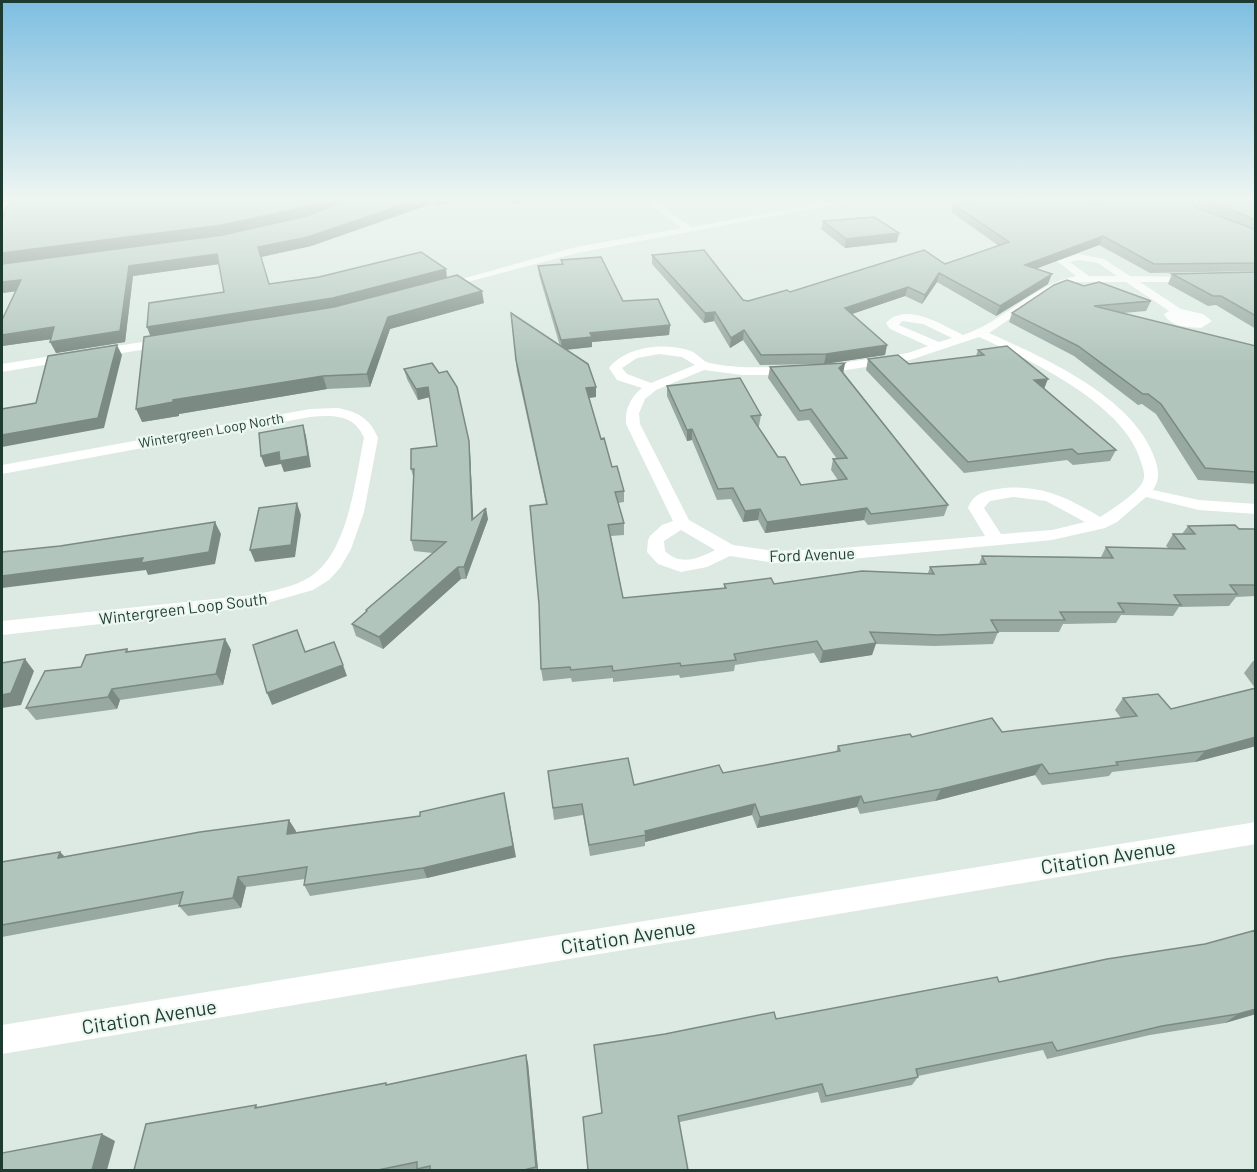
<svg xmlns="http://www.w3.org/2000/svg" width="1257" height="1172" viewBox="0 0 1257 1172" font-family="Barlow,sans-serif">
<rect width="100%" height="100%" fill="#dceae3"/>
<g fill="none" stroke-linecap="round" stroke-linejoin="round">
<path fill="#fff" fill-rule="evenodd" d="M40 199H69L2 208V203Z
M642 199H652L691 227 844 199H863L577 253 441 289 436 286 576 247 682 228Z
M1078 254 1104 259 1130 276 1198 277V281L1194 282H1140L1181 309 1203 314 1212 321 1201 328C1188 327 1170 327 1164 314L1169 311 1126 282H1076L1049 292 989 333C1044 358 1134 397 1155 459 1159 472 1160 479 1153 490L1199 500 1256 504V514L1199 510 1146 497 1117 522 1105 528 1052 540 830 561 775 563 730 556 707 567 681 572 658 564 647 552 648 540 650 536 662 525 673 521 626 424C625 409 630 398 642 388L617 380 609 368C626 346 665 342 691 351 698 354 703 362 710 363 737 369 766 367 794 367L800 371 794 375H742L704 370 656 390 645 399 639 413 640 424 689 520 733 545 775 551 830 549 985 536 968 508C973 494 984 491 998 489 1037 483 1067 497 1100 517L1105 514C1115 507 1139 492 1143 481 1146 474 1142 466 1140 459 1122 403 1030 360 979 337L910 360 821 374 815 370 821 366 908 353 928 346 890 329 886 323C906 301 942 325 963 335 1004 321 1033 285 1076 276L1057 261ZM1078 260 1098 263 1117 276H1089L1070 262ZM902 321 923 324 952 338 939 342 899 325ZM659 354 682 357 695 365 651 383 627 374 622 368 637 358ZM1013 497 1046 501 1085 522 1052 530 1001 534 984 508 990 501ZM681 530 715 550C698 559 680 566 665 551L664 541Z
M168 338 172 339V345L97 357 91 353 97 349Z
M70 353 74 354V360L2 372V364Z
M338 408C359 412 370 419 378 438L364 512 351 549 340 568 329 580 313 590 253 607 2 635V621L253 595C273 591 293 587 310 577 349 552 355 479 364 438 354 414 333 415 310 417L2 474V465L310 409Z
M1256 822V844L2 1054V1025Z"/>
</g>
<path fill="#98a9a2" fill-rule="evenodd" d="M14 199H460L438 206 431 204 311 246 261 257 269 284 447 277 484 303 390 329 370 387 327 389 179 414V416L142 422 151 336 147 327 224 292 219 264 133 276 125 342 56 353 51 339 2 346V320L16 291 2 293V221ZM324 210 307 216 223 235 18 262 226 234 303 217Z
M966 199H1077L1087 203 1198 208 1251 228 1202 208 1198 204 1199 202V199H1256V271L1150 273 1099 245 1035 269 1048 284 996 316 937 282 922 304 905 296 852 314 887 345 885 355 824 364 760 365 743 340 730 348 714 321 704 323 652 264V255L743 300 748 301 790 292 945 264 999 246 951 212 953 204 966 203 965 202Z
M823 221 897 242 845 248 821 229Z
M561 260 623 301 670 325 669 335 592 342V347L566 350 596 387V397L589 398 601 439 612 467 624 491V502L618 503 624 523V535L611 536 623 598 724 588V584H774L928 573 930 567 979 564 982 556 1101 557 1106 547 1168 548 1166 546 1173 534H1182L1188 526 1256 529V596L1236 597 1229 606 1179 607 1173 616 1121 615 1116 623 1063 624 1059 632H998L993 644 934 646 876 644 872 655 820 663 814 653 735 665 734 671 680 678 679 675 613 682V678L572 682 571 678 543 681 541 669 546 504 517 371 511 313 560 346 539 275 538 266 562 264Z
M1256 272V329L1216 305 1208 306 1168 284 1172 274Z
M1084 286 1151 301 1146 311 1123 313 1256 346V484L1198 480 1156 414 1142 404 1138 405 1074 356 1009 322 1012 313Z
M978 350 1044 389 1116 450 1110 461 1073 465 1067 460 964 473 866 370 868 359 909 364 976 356Z
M432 363 470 452 473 519H488L466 579H461L383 649 356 636 352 624 366 612V610L433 553 414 551 411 540 414 480 411 469 437 446 430 397 418 400 407 379 404 369Z
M845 363 843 372 948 505 944 516 868 525 864 520 765 533 758 520 743 522 731 499 717 500 692 440 687 441 667 396V386L761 415 759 426H758L778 457 801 485 838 480 831 470 833 459H837L809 420 798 421 768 378 770 367Z
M225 639 231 650 223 685 120 700 117 709 36 720 26 708 81 667 127 649 129 652Z
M1253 661H1256V746L1195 762 1112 772 1109 776 1042 785 1035 775 935 801 860 814 857 807 757 828 752 815 645 842V846L590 856 583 815 554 820 548 771 634 785 723 773 836 752 838 746 912 737 1002 732 1121 718 1115 710 1123 698 1171 709 1255 688 1244 673Z
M296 831 295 833 516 857 427 878 310 896 304 885 305 879 246 887 241 908 188 916 179 906V904L2 937V862L60 852 65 857Z
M999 982 1256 1014 1225 1023 1150 1035 1047 1059 1043 1050 918 1076V1077L912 1085 821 1103 818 1092 680 1122 602 1113 776 1019Z
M528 1063 538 1170H134L256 1105 259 1108 387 1085Z"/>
<path fill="#7c8a84" d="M326 199H354L303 217 226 234 2 264V265V253Z
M419 199H430L431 204 311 246 261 257 258 247Z
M437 199H460L438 206Z
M510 199H562L510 204Z
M899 233 897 242 845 248 846 239Z
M1103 236 1099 245 1022 274 1025 265Z
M217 254 220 264 133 276 125 342 56 353 50 342 129 266Z
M446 269 447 278 336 309 151 338 147 327Z
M939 273 937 282 922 304 925 295Z
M1052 274 1048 284 996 316 1000 306Z
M21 280 27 290 2 293V282Z
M908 287 905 296 843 317 845 308Z
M482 291 484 303 390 329 370 387 367 374 388 317Z
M715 312 714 321 704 323 705 313Z
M670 325 669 335 592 342V347L562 350 561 340 590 333Z
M54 327 60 338 2 346V335Z
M744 330 743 340 730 348 731 338Z
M117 345 122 355 104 428 2 447V435Z
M887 345 885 355 824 364 826 354Z
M845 363 843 374 839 368Z
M323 376 327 389 179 414V416L142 422 136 409 173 400Z
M1048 379 1044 389 1034 380Z
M428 387 430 397 418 400 416 389Z
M596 387V397L587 398 586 388Z
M303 425 306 436 311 467 284 472 281 464 265 467 261 456 279 452Z
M692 429V440L687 441V430Z
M469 441 470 452 474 532 472 520Z
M297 503 301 515 295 557 255 562 250 550Z
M486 508 488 519 466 579 464 567Z
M867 508 864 520 765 533 767 522Z
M760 509 758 520 743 522 745 511Z
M215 522 221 534 215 564 148 575 146 570 2 588V576Z
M458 567 461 579 383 649 379 637Z
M225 639 231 650 223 685 216 674Z
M876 643 872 655 820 663 823 651Z
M25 659 34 671 21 705 2 708V695Z
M343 665 347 676 272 705 267 693Z
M112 689 120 700 117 709 108 697Z
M1256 737V746L1195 762 1205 751Z
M1042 764 1035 775 935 801 941 789Z
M504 793 516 857 427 878 423 868Z
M861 796 857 807 757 828 760 817Z
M755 804 752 815 645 842V831Z
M289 820 296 831 293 845 287 834Z
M60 852 71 863 58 858Z
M238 877 246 887 241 908 233 898Z
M1256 1009V1014L1225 1023 1238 1014Z
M526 1055 528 1063 538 1170 536 1167Z
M102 1134 115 1141 107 1170H92Z"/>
<path fill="#b1c5bc" stroke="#7c8a84" stroke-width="1.5" d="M14 199H326L301 208 222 225 2 253V221L5 213 2 214V213L12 200Z
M351 199H419L308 237 258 247 269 284 319 277 421 252 446 269 333 298 147 327 149 303 224 292 217 254 129 266 120 331 50 342 54 327 2 335V320L21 280 2 282V264L223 235 307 216Z
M977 199H1077L1087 203 1136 199H1190L1198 208 1256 230V263L1154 264 1103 236 1025 265 1052 274 1000 306 939 273 925 295 908 287 845 308 887 345 826 354 761 355 744 330 731 338 715 312 705 313 652 255 704 250 743 300 748 301 787 290 790 292 924 250 945 264 1009 242 953 204 982 201Z
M1205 199H1256V220L1206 200Z
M874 217 899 233 846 239 823 221Z
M601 257 623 301 658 299 670 325 590 333 592 337 561 340 538 266 563 264 561 260Z
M1256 272V316L1221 296H1213L1172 274Z
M457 275 482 291 388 317 367 374 323 376 173 400V402L136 409 144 337 334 307Z
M1067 280 1084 286 1099 282 1151 301 1094 306 1256 346V472L1205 468 1161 404 1148 394H1143L1078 346 1012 313 1054 285Z
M511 313 588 364 596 387 586 388 601 439 604 438 612 467 617 466 624 491 615 492 624 523 608 525 623 598 726 588 724 584 771 578 774 584 862 571 934 574 930 567 986 564 982 556 1113 558 1106 547 1185 549 1173 534H1195L1188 526 1235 525 1239 529H1256V585H1230L1237 594 1174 595 1181 605 1118 603 1124 612H1060L1065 620H991L998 632 938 635 870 632 876 643 823 651 817 641 734 654 736 660 681 666 680 663 613 671 612 666 571 670 570 667 541 669 539 604 530 506 547 504 516 360Z
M117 345 98 418 2 435V409L36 403 48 356Z
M1007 346 1048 379 1034 380 1116 450 1078 454 1072 449 968 462 868 359 898 355 909 364 984 355 978 350Z
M432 363 439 373 447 371 457 387 469 441 472 520 486 508 464 567H458L379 637 352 624 367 611 366 610 446 542 411 540 414 469H411V449L437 446 428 387 416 389 404 369Z
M845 363 839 368 948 505 871 514 867 508 767 522 760 509 745 511 733 488 718 489 692 429 687 430 667 386 740 378 761 415 751 416 778 457H785L801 485 847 479 833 459 847 458 811 409 800 411 770 367Z
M303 425 308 456 280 461 279 452 261 456 259 433Z
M297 503 291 545 250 550 259 508Z
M215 522 209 552 141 563 143 558 2 576V552L60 546Z
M297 630 305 652 334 642 343 665 267 693 253 645Z
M225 639 216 674 112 689 108 697 26 708 45 671 81 667 86 655 127 649 126 652Z
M25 659 11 693 2 695V663Z
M1256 688V737L1205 751 1116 762 1118 765 1049 774 1042 764 941 789 864 803 861 796 760 817 755 804 645 831 646 835 589 845 582 804 553 808 548 771 628 758 634 785 719 765 723 773 840 751 838 746 910 734 912 737 992 718 1002 732 1137 716 1123 698 1158 694 1171 709Z
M504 793 513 846 423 868 304 885 307 867 238 877 233 898 179 906 183 892 2 925V862L60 852 58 858 200 832 289 820 287 834 420 816V812Z
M1256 930V1009L1238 1014 1162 1026 1057 1051 1052 1042 916 1069 918 1077 826 1096 822 1084 678 1116 688 1170H588L583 1117 602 1113 594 1045 665 1034 774 1012 776 1019 997 977 999 982 1107 959 1205 944Z
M526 1055 536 1167 524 1170H430V1166L417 1169V1162L378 1170H134L146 1124 256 1105 255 1108 386 1083V1085Z
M102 1134 92 1170H2V1153Z"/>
<linearGradient id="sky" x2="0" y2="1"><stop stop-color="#7dbee1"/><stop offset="0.55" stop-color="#eff6f2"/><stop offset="1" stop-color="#eff6f2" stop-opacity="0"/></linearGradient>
<rect width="1257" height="363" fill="url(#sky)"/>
<g text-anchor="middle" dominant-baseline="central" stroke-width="4.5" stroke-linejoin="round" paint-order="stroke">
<g font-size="14" fill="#1d3b31" stroke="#edf7f1">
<text transform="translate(211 430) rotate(-10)">Wintergreen Loop North</text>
</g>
<g font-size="16" fill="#1d3b31" stroke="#edf7f1">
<text transform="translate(812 554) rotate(-2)">Ford Avenue</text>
<text transform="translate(183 608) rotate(-7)">Wintergreen Loop South</text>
</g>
<g font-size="20" fill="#1d3b31" stroke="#edf7f1">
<text transform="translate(1108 856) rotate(-9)">Citation Avenue</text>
<text transform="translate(628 936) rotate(-9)">Citation Avenue</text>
<text transform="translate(149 1016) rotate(-9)">Citation Avenue</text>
</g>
</g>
<rect width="1257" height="1172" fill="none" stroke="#1d3b31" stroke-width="6"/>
</svg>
